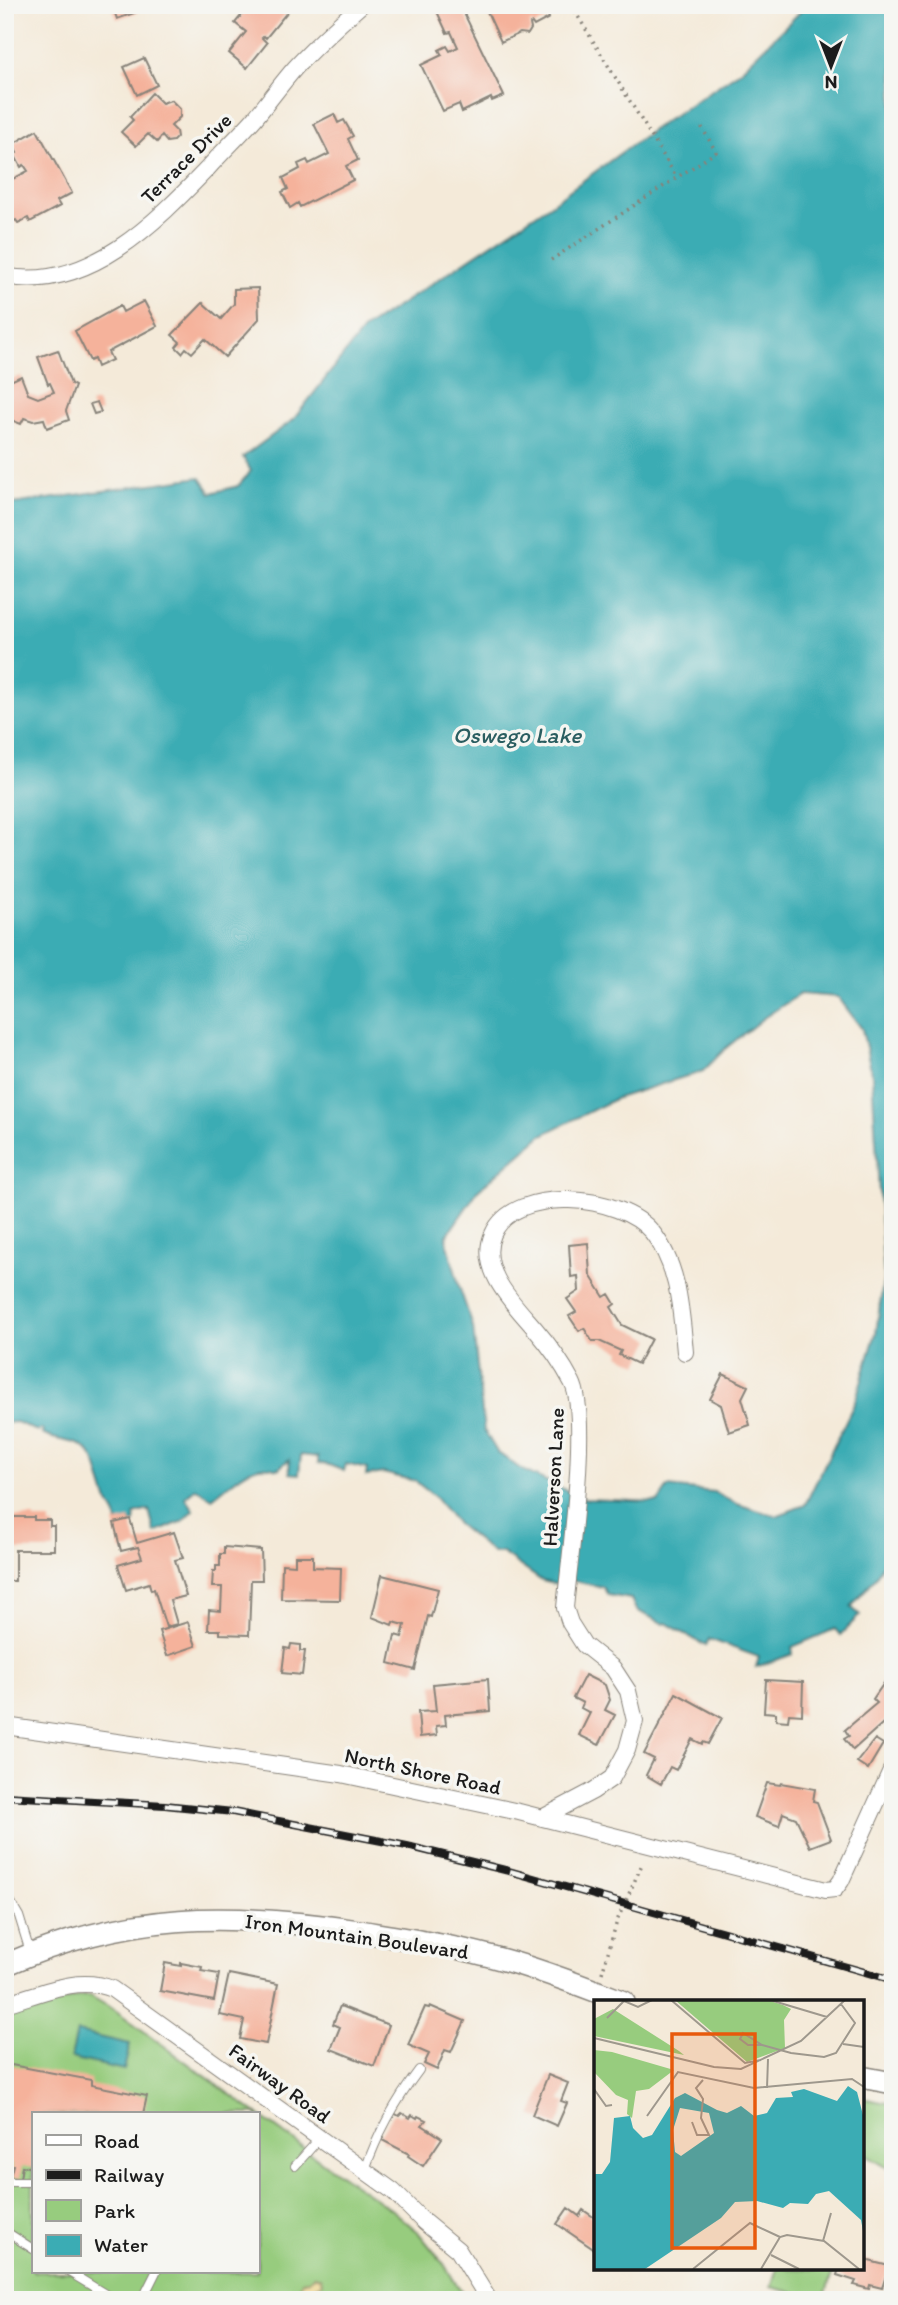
<svg xmlns="http://www.w3.org/2000/svg" width="898" height="2305" viewBox="0 0 898 2305" font-family="Itim,sans-serif">
<rect width="100%" height="100%" fill="#f6f6f2"/>
<filter id="ink" filterUnits="userSpaceOnUse"><feTurbulence type="fractalNoise" baseFrequency=".0143" numOctaves="2"/><feDisplacementMap in="SourceGraphic" scale="14" xChannelSelector="R" yChannelSelector="G"/><feConvolveMatrix kernelMatrix="1 2 1 2 8 2 1 2 1" color-interpolation-filters="sRGB"/></filter>
<filter id="wash" filterUnits="userSpaceOnUse"><feTurbulence type="fractalNoise" baseFrequency=".00686" numOctaves="4" result="noise"/><feDisplacementMap in="SourceGraphic" scale="28" xChannelSelector="R" yChannelSelector="G"/><feGaussianBlur stdDeviation="1.57" result="paint"/><feColorMatrix in="noise" values="0 0 0 0 0 0 0 0 0 0 0 0 0 0 0 0 0 1.4 0 .05"/><feComposite in="paint" operator="in"/></filter>
<g filter="url(#wash)">
<rect width="100%" height="100%" fill="#f4ead9"/>
<path fill="#97cc7e" stroke="#5a744d" stroke-width="2" fill-rule="evenodd" d="M80 1996H90L115 2010 328 2166 395 2212 418 2232 444 2264 466 2300H5V2018ZM33 2114H257V2272H33Z
M861 2098 893 2104V2171L861 2152Z
M777 2268 833 2270 824 2300 771 2287Z"/>
<path fill="#eeda9e" stroke="#857b5d" stroke-width="2" d="M314 2275 320 2277 322 2283 307 2292 300 2300H293L294 2290 300 2288 302 2281 309 2280Z"/>
<path fill="#3bacb4" stroke="#2c6468" stroke-width="2" fill-rule="evenodd" d="M807 5H893V1551L890 1555 887 1554 876 1577 851 1607 860 1615 840 1635 835 1629 792 1647 793 1654 756 1667 759 1657 709 1639 706 1646 666 1623 664 1624 636 1610 631 1599 608 1595 603 1587 569 1580 559 1585 542 1581 502 1553H493L457 1524 434 1496 415 1481 383 1473 366 1476 367 1469 346 1464 344 1471 329 1465 318 1463V1457L301 1455 299 1474 290 1473 289 1459 278 1469C251 1459 234 1482 212 1498L196 1488 185 1497 194 1510 183 1521 155 1533 149 1510 134 1514 135 1522 119 1525C117 1515 112 1510 108 1501 99 1484 100 1452 78 1444 66 1440 54 1440 42 1434L43 1430 40 1429 38 1432 17 1422 5 1423V505L200 477 211 493 238 486 251 471 243 457 293 420 364 329 551 204 652 130 740 71ZM800 994 838 997 862 1029 872 1075 884 1276 876 1333 855 1402 805 1505 776 1516 737 1504 714 1492 668 1487 658 1502 585 1499 522 1470 497 1452 484 1430 473 1327 459 1286 446 1237 479 1189 542 1135 617 1098 703 1071 726 1048 762 1019Z
M77 2032 130 2044 124 2070 71 2058Z"/>
<g id="blocks">
<path fill="#f5b29b" d="M112 5H139L137 12 117 19Z
M250 5H293L266 38 264 36 262 38 267 43 247 68 229 53 246 32 235 23Z
M434 5H460L504 96 492 101 491 98 462 112 459 104 443 111 421 65 442 55 439 50 447 46 450 51 458 47 451 32 447 33Z
M484 5H544L549 18 534 26 532 23 530 24 531 29 528 34 520 33 501 42Z
M144 58 157 85 137 95 124 67Z
M152 93 162 103 171 100 180 109V117L171 126 176 131 177 137 173 141 167 142 162 136 157 142 148 134 136 146 121 132 133 120 130 117Z
M334 114 338 123 344 120 353 136 348 139 358 160 346 166 353 180 300 207 298 203 290 208 282 192 288 189 283 178 300 169 298 164 307 160 309 164 329 154 314 124Z
M37 130 72 193 57 201 60 206 30 222 28 218 18 223 16 220 7 225 5 222V183L28 171 24 165 21 167 14 154 17 153 13 144Z
M258 288 259 319 225 357 205 339 192 353 186 348 182 353 176 347 180 342 172 335 203 303 221 319 234 304V289Z
M144 301 157 326 108 352 112 360 97 367 94 359 90 361 75 331 120 306 123 312Z
M58 350 71 384 75 386 66 411 69 420 47 428 44 419 33 421 24 418 21 424 6 418 9 411 5 410 8 387 6 383 21 376 28 394 38 398 54 392 50 383 48 384 38 357Z
M97 402 101 412 94 414 90 404Z
M588 1243 590 1275 604 1297 609 1294 615 1304 611 1307 622 1325 651 1339 638 1364 619 1355 621 1351 599 1341H592L584 1328 579 1331 569 1316 576 1312 567 1299 579 1291 578 1276 571 1277 569 1245Z
M723 1374 748 1386 742 1398 750 1425 729 1432 721 1405 710 1399Z
M5 1517H34V1520H50V1526H54V1550H15V1581H5Z
M130 1519 137 1543 174 1532 183 1558 175 1560 186 1596 170 1600 177 1624 166 1627 154 1589 151 1590 149 1583 126 1590 118 1565 142 1558 138 1547 121 1551 114 1523Z
M224 1547 261 1550 262 1580H251L249 1635 220 1634V1630H208L209 1610 221 1611 222 1587H212L213 1571H216V1566H220V1554H224Z
M295 1556H313V1567L341 1568 340 1600 281 1599 282 1564 295 1565Z
M382 1575 438 1589 431 1617 428 1616 415 1670 389 1663 395 1635 402 1637 405 1625 393 1622 392 1625 372 1617Z
M188 1622 196 1646 167 1656 159 1631Z
M291 1644 300 1645V1651H305L302 1675 282 1673 285 1648 290 1649Z
M893 1670V1714L853 1750 844 1739 849 1736 845 1730 877 1703 873 1699Z
M585 1675 605 1685 610 1700 605 1710 615 1715 599 1745 579 1735 590 1713 581 1708 583 1703 573 1698Z
M488 1679 490 1711 445 1715 446 1725 436 1726 437 1735 420 1737 418 1712 436 1711 433 1684Z
M766 1680 803 1682 802 1715 789 1714 788 1721 776 1720V1713L764 1712Z
M676 1693 722 1718 708 1744 703 1742 702 1744 692 1739 676 1770 670 1767 661 1784 646 1775 654 1759 644 1754Z
M875 1739 883 1744 868 1769 857 1762Z
M767 1783 780 1785 781 1783 815 1789 813 1801 817 1802 831 1839 810 1847 796 1818 783 1813 779 1826 755 1817Z
M165 1963 181 1966V1963L202 1967 201 1971 219 1974 214 2001 160 1991Z
M229 1974 278 1984 266 2044 240 2039 244 2020 220 2015Z
M340 2006 389 2025 374 2066 331 2049 340 2027 333 2024Z
M430 2006 465 2021 451 2052 445 2050 437 2070 424 2064 429 2054 408 2045 425 2007 429 2008Z
M6 2064 91 2080V2085L147 2096 143 2114H33V2168L22 2166 20 2179 10 2177 13 2165 5 2163Z
M548 2075 568 2083 561 2101 567 2103 557 2126 532 2115Z
M394 2113 399 2116 402 2113 410 2118 412 2115 417 2118 418 2116 426 2120 422 2125 442 2138 423 2166 408 2156 409 2154 382 2140 384 2138 379 2136Z
M568 2208 579 2216 583 2210 595 2218V2250L557 2224Z
M861 2259 889 2266 882 2288 870 2285 869 2289 854 2285 856 2281 837 2275 839 2268H861Z"/>
</g>
</g>
<g filter="url(#ink)">
<use href="#blocks" fill-opacity="0" stroke="#88837a" stroke-width="2"/>
<g fill="none" stroke-linecap="round" stroke-linejoin="round">
<defs>
<path id="lane" d="M5 1892 19 1916 31 1955
M295 2166 320 2138
M365 2170C378 2132 395 2102 419 2070
M5 2182H33
M5 2231 33 2249
M69 2272 115 2300
M142 2300 156 2272"/>
<path id="street" d="M5 276C87 293 156 222 208 168 223 151 240 135 255 118 269 101 281 84 295 68 316 45 338 25 361 5
M5 1726 341 1774 519 1812 826 1890 835 1889 841 1881 893 1766
M542 1818 593 1791 612 1778 627 1750 635 1721 628 1691 613 1668 584 1645 570 1623 565 1608C569 1564 590 1416 572 1382 563 1365 549 1345 536 1330 516 1306 477 1270 493 1234 515 1184 621 1194 652 1232 679 1265 681 1311 685 1352
M5 2004C40 1994 77 1975 112 1989L393 2191 424 2222 458 2250 489 2300"/>
<path id="secondary" d="M5 1965C128 1911 229 1912 359 1931 408 1939 456 1946 504 1960 545 1971 585 1987 624 2002
M861 2077 893 2083"/>
</defs>
<use href="#lane" stroke="#88837a" stroke-width="10"/>
<use href="#street" stroke="#88837a" stroke-width="18"/>
<use href="#secondary" stroke="#88837a" stroke-width="24"/>
<path stroke="#88837a" stroke-width="3.5" stroke-dasharray="2 5" stroke-linecap="butt" d="M571 5 677 178
M551 260 716 152 700 124
M602 1973 617 1921 643 1862"/>
<use href="#lane" stroke="#fff" stroke-width="8"/>
<use href="#street" stroke="#fff" stroke-width="16"/>
<use href="#secondary" stroke="#fff" stroke-width="21"/>
<defs>
<path id="rail" d="M5 1796 165 1805 233 1812 407 1846 509 1871 893 1980"/>
</defs>
<use href="#rail" stroke="#1c1c1c" stroke-width="8"/>
<use href="#rail" stroke="#f6f6f2" stroke-width="5" stroke-dasharray="16" stroke-linecap="butt"/>
</g>
</g>
<g text-anchor="middle" dominant-baseline="central" stroke-width="7" stroke-linejoin="round" paint-order="stroke">
<g font-size="21" fill="#1c1c1c" stroke="#f6f6f2">
<text transform="translate(186 158) rotate(-45)">Terrace Drive</text>
<text transform="translate(553 1477) rotate(-87)">Halverson Lane</text>
<text transform="translate(423 1771) rotate(12)">North Shore Road</text>
<text transform="translate(357 1936) rotate(8)">Iron Mountain Boulevard</text>
<text transform="translate(280 2083) rotate(36)">Fairway Road</text>
</g>
<g font-size="23" font-style="italic" fill="#2a5d60" stroke="#f6f6f2">
<text x="517" y="735">Oswego Lake</text>
</g>
</g>
<g transform="translate(594 2000)">
<rect width="270" height="270" fill="#f4ead9"/>
<path d="M81 0H173L189 5 197 9 190 20 191 48 153 62ZM19 9 85 51 90 55 0 36V19ZM0 50 18 52 80 70 55 89 42 91 38 118 33 114 34 100 22 95 0 72Z" fill="#97cc7e"/>
<path d="M254 86 263 92 269 115V231L267 220 235 191 222 194 214 204 196 203 189 208 163 201 141 202 127 218 51 269H0V174H8L16 162 20 118 36 116 39 128 49 138 58 135 81 98 91 93 123 110 133 113 147 106 160 116 173 113 182 98 199 97 197 92 210 89 243 101ZM86 108 115 113 120 133 87 156 81 152 79 130Z" fill="#3bacb4" fill-rule="evenodd"/>
<path fill="none" stroke="#9e988d" stroke-width="2" d="M77 0 151 63 167 60M176 0 233 17M13 18 30 1 44 7 58 0M0 38 120 67 147 69 207 41 251 0M249 44 270 47M168 45H154L146 39 149 33 168 45 197 53 230 57 242 53 261 23 247 4M173 88 174 59M0 89 12 106 18 105M53 116 84 72 160 88 258 79 270 87M98 122 103 135H115L107 118 109 99 102 88 109 80M229 241 237 213M177 255 205 269M99 269 156 223 186 237M167 269 186 237 193 235 230 241 265 269"/>
<path fill="#e8590c" fill-opacity="0.15" stroke="#e8590c" stroke-width="3.5" d="M78 34H161V248H78Z"/>
<rect width="270" height="270" fill="none" stroke="#1c1c1c" stroke-width="3.5"/>
</g>
<rect width="898" height="2305" fill="none" stroke="#f6f6f2" stroke-width="28"/>
<rect x="32" y="2112" width="228" height="161" fill="#f6f6f2" stroke="#9f9f9c" stroke-width="2"/>
<rect x="46" y="2135" width="35" height="10" fill="#ffffff" stroke="#9f9f9c" stroke-width="2"/>
<text x="94" y="2148" font-size="21" fill="#1c1c1c">Road</text>
<rect x="46" y="2170" width="35" height="10" fill="#1c1c1c" stroke="#9f9f9c" stroke-width="2"/>
<text x="94" y="2182" font-size="21" fill="#1c1c1c">Railway</text>
<rect x="46" y="2200" width="35" height="21" fill="#97cc7e" stroke="#9f9f9c" stroke-width="2"/>
<text x="94" y="2218" font-size="21" fill="#1c1c1c">Park</text>
<rect x="46" y="2235" width="35" height="21" fill="#3bacb4" stroke="#9f9f9c" stroke-width="2"/>
<text x="94" y="2252" font-size="21" fill="#1c1c1c">Water</text>
<g transform="translate(831 66) rotate(180)" stroke="#f6f6f2" stroke-width="5" paint-order="stroke">
<path d="M0-5L12 26L0 18L-12 26Z" fill="#1c1c1c"/>
<text y="-10" font-size="19" font-weight="bold" text-anchor="middle" fill="#1c1c1c">N</text>
</g>
</svg>
